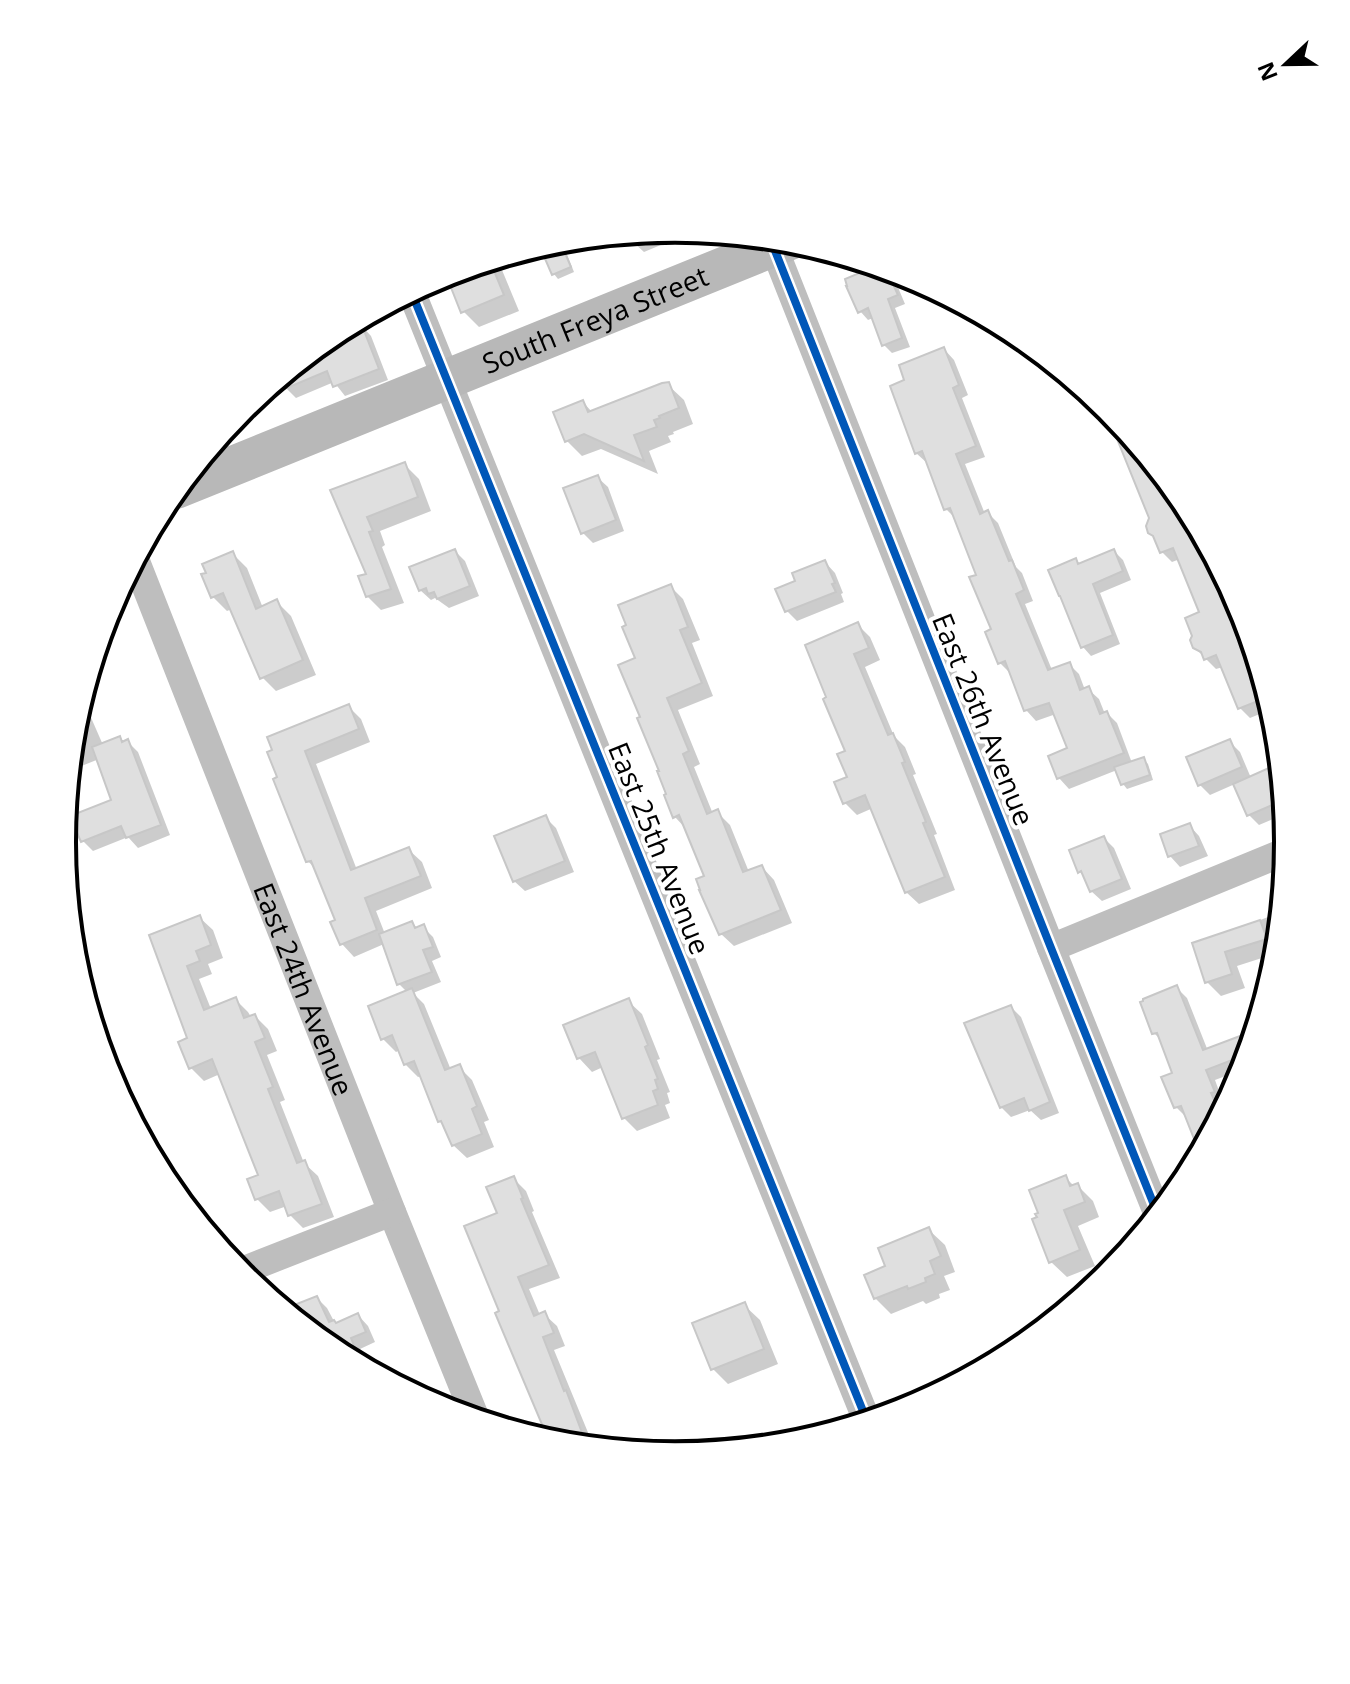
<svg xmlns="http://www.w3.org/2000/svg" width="1350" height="1684" viewBox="0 0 1350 1684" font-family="'Open Sans',sans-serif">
<rect width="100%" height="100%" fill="#fff"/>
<path fill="#0003" d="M675 229 692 231V232L644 252 633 242 630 233Z
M562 248 566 252 574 272 558 279 554 274Z
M497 258 519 311 479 327 463 311 451 272Z
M879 266 888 269 892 273 905 304 895 308 910 347 892 353 883 344 873 318 868 320 860 311 848 280Z
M352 323 354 328 361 325 371 336 388 380 345 396 334 382 296 398 286 388 281 376 335 332Z
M944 349 954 360 968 395 962 398 985 457 965 464 985 514 988 513 998 523 1016 567 1022 573 1033 601 1025 604 1052 670 1069 664 1079 674 1085 690 1088 689 1099 699 1105 714 1107 713 1117 723 1132 763 1143 759 1148 764 1153 780 1127 789 1123 784 1117 770 1069 789 1059 778 1050 757 1070 749 1056 714 1036 721 1026 710 1011 672 1010 673 1000 663 994 630 978 576 956 519 946 509 927 463 916 453 907 381Z
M668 385 684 400 693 424 673 432 674 434 668 436 671 442 649 451 658 474 601 449 582 456 567 441 583 402 592 412Z
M1106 406 1185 502 1237 600 1233 601 1257 658 1272 709 1250 718 1240 708 1223 667 1216 669 1194 647 1202 613 1180 559 1172 562 1162 552 1151 518 1120 446Z
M405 465 419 479 431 511 380 531 385 545 382 547 404 603 381 610 367 596 369 575 333 491Z
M597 477 608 487 624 531 593 543 583 533Z
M455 551 465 561 479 596 449 608 435 598 431 600 420 590Z
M1114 551 1123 560 1131 580 1100 593 1120 644 1091 656 1083 647 1075 561 1080 565Z
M233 554 247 568 263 608 277 602 291 616 316 675 276 691 262 677 232 609 227 611 213 597Z
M825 562 835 573 843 593 841 594 844 602 797 621 787 611 798 582Z
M670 586 683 599 700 640 692 643 713 696 678 710 700 764 694 767 713 814 717 812 730 825 749 872 762 867 774 880 792 923 734 946 721 934 706 877 687 830 675 817 638 659Z
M858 625 870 637 880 660 865 667 894 736 905 747 916 774 913 775 937 834 934 835 955 890 919 904 906 892 873 808 857 815 845 803 849 778 847 752 826 700Z
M82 697 103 745 120 739 124 743 128 742 138 752 170 835 138 848 128 837 93 851 83 841 114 801 99 759 79 767 70 758 74 722Z
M348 706 361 719 370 742 316 764 357 870 409 850 422 862 432 888 376 911 385 934 411 923 417 929 423 927 433 937 441 957 432 961 441 982 413 993 424 1004 451 1070 459 1067 472 1080 489 1120 484 1122 494 1147 467 1158 453 1145 446 1127 440 1121 422 1076 418 1077 405 1064 400 1050 396 1052 383 1039 407 992 399 984 384 944 354 957 342 944 337 921 316 870 308 861 269 753Z
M1229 741 1240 752 1251 778 1280 765 1285 814 1259 825 1249 815 1235 784 1210 795 1200 785Z
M546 818 556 828 574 872 525 891 514 881Z
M1189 825 1199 836 1208 856 1180 867 1170 856 1162 836Z
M1104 838 1114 848 1131 889 1102 901 1091 891 1086 878 1080 872Z
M1281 912 1277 953 1237 966 1245 988 1221 996 1207 982 1195 945Z
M199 917 213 930 223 958 208 964 212 974 199 979 211 1009 235 999 248 1012 251 1017 255 1016 268 1029 277 1051 267 1055 285 1100 280 1102 304 1163 318 1176 334 1217 303 1228 290 1215 287 1206 270 1212 257 1199 260 1176 220 1074 204 1081 191 1068 190 1039 152 936Z
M1177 988 1187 998 1208 1051 1255 1032 1244 1069 1215 1080 1223 1102 1220 1103 1223 1111 1201 1152 1186 1117 1176 1107 1175 1074 1163 1042 1154 1033Z
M628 1001 642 1014 660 1059 657 1060 670 1092 667 1093 670 1103 665 1105 670 1118 637 1131 624 1118 603 1067 592 1072 579 1058Z
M1011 1007 1021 1017 1059 1113 1041 1120 1030 1110 1011 1117 1001 1107Z
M513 1178 526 1191 534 1211 532 1212 560 1278 529 1289 540 1315 544 1314 557 1326 565 1346 554 1350 594 1447 551 1442 537 1412 502 1313 500 1214Z
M1066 1178 1074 1186 1077 1185 1093 1201 1099 1217 1078 1226 1095 1266 1067 1277 1051 1262 1039 1219Z
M929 1230 945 1245 955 1272 944 1276 950 1290 939 1294 940 1298 926 1304 923 1301 891 1314 875 1298Z
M317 1298 327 1308 336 1325 358 1315 368 1326 375 1342 360 1349 367 1367 365 1368 334 1351 285 1311Z
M744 1305 760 1320 778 1364 728 1384 713 1369Z
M383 1372 394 1384 377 1374Z"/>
<path fill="#dfdfdf" stroke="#c7c7c7" stroke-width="2" d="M562 246 571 267 552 275 543 254Z
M490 261 504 295 461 313 450 285 454 283 449 273Z
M876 266 886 269 898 295 888 299 902 338 882 346 868 308 858 313 846 286H847L845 279Z
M361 323 379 369 333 387 327 371 263 398 260 394 332 334Z
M944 347 959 385 953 388 976 446 956 454 980 514 988 510 1009 561 1012 560 1024 590 1016 594 1048 670 1070 662 1080 690 1089 686 1100 714 1107 711 1124 753 1057 779 1048 756 1067 748 1049 703 1024 711 1005 661 998 664 985 632 991 629 969 577 976 575 950 508 944 510 922 451 915 454 890 386 904 380 899 365Z
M669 382 679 408 659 416 660 418 654 420 657 427 634 435 644 461 584 434 565 442 553 412 583 400 588 412 662 383Z
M1111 412 1185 502 1219 566 1229 589 1224 591 1249 653 1253 651 1268 697 1238 709 1216 655 1204 660 1201 652 1193 648 1190 640 1192 636 1185 618 1199 612 1173 548 1160 553 1153 536 1148 533 1146 526 1149 518 1107 414Z
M405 462 418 497 367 517 373 531 369 532 391 589 366 597 358 576 366 574 330 490Z
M598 475 616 520 581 534 563 488Z
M455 549 470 586 437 599 434 592 428 594 426 588 419 591 409 567Z
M1114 549 1123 571 1093 584 1113 635 1081 648 1060 596H1059L1048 570 1076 558 1078 564Z
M233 551 256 609 277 599 303 660 260 679 223 593 211 598 201 574 206 573 202 564Z
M825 560 835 583 832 584 836 592 785 612 775 589 795 581 792 573Z
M671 584 688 627 680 630 702 683 667 698 689 751 683 754 707 814 718 809 743 872 762 865 781 910 719 935 699 890H700L696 879 704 876 679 815 673 818 664 795 666 794 657 771H659L637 718 640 717 618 665 635 658 622 627 626 625 618 605Z
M858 622 869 648 854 654 888 735 893 733 905 762 902 763 926 822 923 823 945 877 905 893 865 795 843 804 834 782 847 777 837 754 845 751 823 699 826 697 805 645Z
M349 704 359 729 305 751 351 870 409 847 421 876 365 898 377 930 340 945 330 922 335 920 311 861 306 862 273 779 277 777 267 752 272 750 267 737Z
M120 736 122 742 128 739 161 825 126 838 121 826 81 842 70 816 111 800 92 747Z
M1230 739 1242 767 1198 786 1186 757Z
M1144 757 1150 775 1121 785 1114 767Z
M1280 763 1284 800 1247 816 1233 784Z
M546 815 565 861 513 882 494 836Z
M1190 823 1199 846 1168 857 1160 834Z
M1104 836 1122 879 1090 892 1081 871 1078 873 1069 850Z
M200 915 211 945 196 951 200 961 187 966 204 1010 236 997 244 1018 255 1014 265 1038 255 1042 273 1087 268 1089 297 1163 305 1160 322 1204 288 1216 279 1191 255 1200 247 1179 258 1175 212 1059 189 1069 178 1042 187 1038 149 935Z
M1260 920 1267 939 1225 952 1232 974 1205 983 1192 943Z
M412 921 415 928 424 924 433 947 423 950 432 972 397 985 379 934Z
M1177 985 1203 1050 1256 1030 1248 1054 1206 1070 1215 1092 1211 1093 1221 1115 1200 1154 1181 1106 1174 1108 1161 1077 1172 1073 1157 1033 1152 1034 1140 1002 1143 1001V999Z
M412 988 445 1070 460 1064 477 1106 472 1109 482 1134 452 1146 441 1121 438 1122 414 1061 404 1065 392 1035 381 1040 368 1006Z
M629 998 648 1045 645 1047 658 1079 655 1080 658 1089 653 1091 658 1105 622 1119 595 1052 577 1059 563 1025Z
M1011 1005 1050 1102 1029 1111 1024 1098 1000 1108 964 1023Z
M1066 1175 1070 1186 1078 1183 1085 1202 1064 1210 1080 1250 1049 1263 1032 1219 1037 1217 1035 1214 1038 1213 1029 1190Z
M514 1176 523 1198 521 1199 549 1265 518 1277 534 1316 545 1311 554 1333 543 1337 564 1391 566 1390 587 1446 549 1441 495 1313 499 1311 464 1226 497 1213 486 1187Z
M929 1227 941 1256 930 1261 935 1274 925 1278 926 1282 908 1289 907 1286 874 1299 864 1275 885 1266 878 1248Z
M317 1296 329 1322 334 1320 336 1323 358 1313 366 1332 351 1338 363 1367 334 1351 303 1326 294 1305Z
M745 1302 764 1349 711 1370 692 1323Z"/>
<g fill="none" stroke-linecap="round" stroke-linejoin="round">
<g stroke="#bebebe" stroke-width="28">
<path d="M770 238 1051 948 1158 1215"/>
<path d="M411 291 867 1421"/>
<path id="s1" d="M135 559 392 1212 476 1419"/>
<path d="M1051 948 1287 851"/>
<path d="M239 1272 392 1212"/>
</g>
<path stroke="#b8b8b8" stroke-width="40" id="s2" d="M176 489 790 240"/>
<defs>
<path id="cycleway" d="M770 238 1051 948 1158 1215
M411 291 867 1421"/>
</defs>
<use href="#cycleway" stroke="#fff" stroke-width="13"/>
<use href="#cycleway" stroke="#0057b8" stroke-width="8"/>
</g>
<g text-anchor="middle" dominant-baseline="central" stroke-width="8" stroke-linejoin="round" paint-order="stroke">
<g font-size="28" fill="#000" stroke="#fff">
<text stroke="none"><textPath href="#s2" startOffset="452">South Freya Street</textPath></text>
<text transform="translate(984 719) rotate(68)">East 26th Avenue</text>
<text transform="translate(660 848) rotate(68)">East 25th Avenue</text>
<text stroke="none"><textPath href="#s1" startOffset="462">East 24th Avenue</textPath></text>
</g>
</g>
<path d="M0 0H1350V1684H0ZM76 842a599 599 0 1 1 1198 0a599 599 0 1 1-1198 0Z" fill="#fff" fill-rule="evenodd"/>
<path fill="none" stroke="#000" stroke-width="4" d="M76 842a599 599 0 1 1 1198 0a599 599 0 1 1-1198 0Z"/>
<g transform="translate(1286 64) rotate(248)" stroke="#ffffff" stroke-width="6" paint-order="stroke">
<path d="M0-6L14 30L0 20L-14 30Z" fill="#000000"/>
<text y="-12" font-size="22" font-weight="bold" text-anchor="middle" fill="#000000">N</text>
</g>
</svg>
